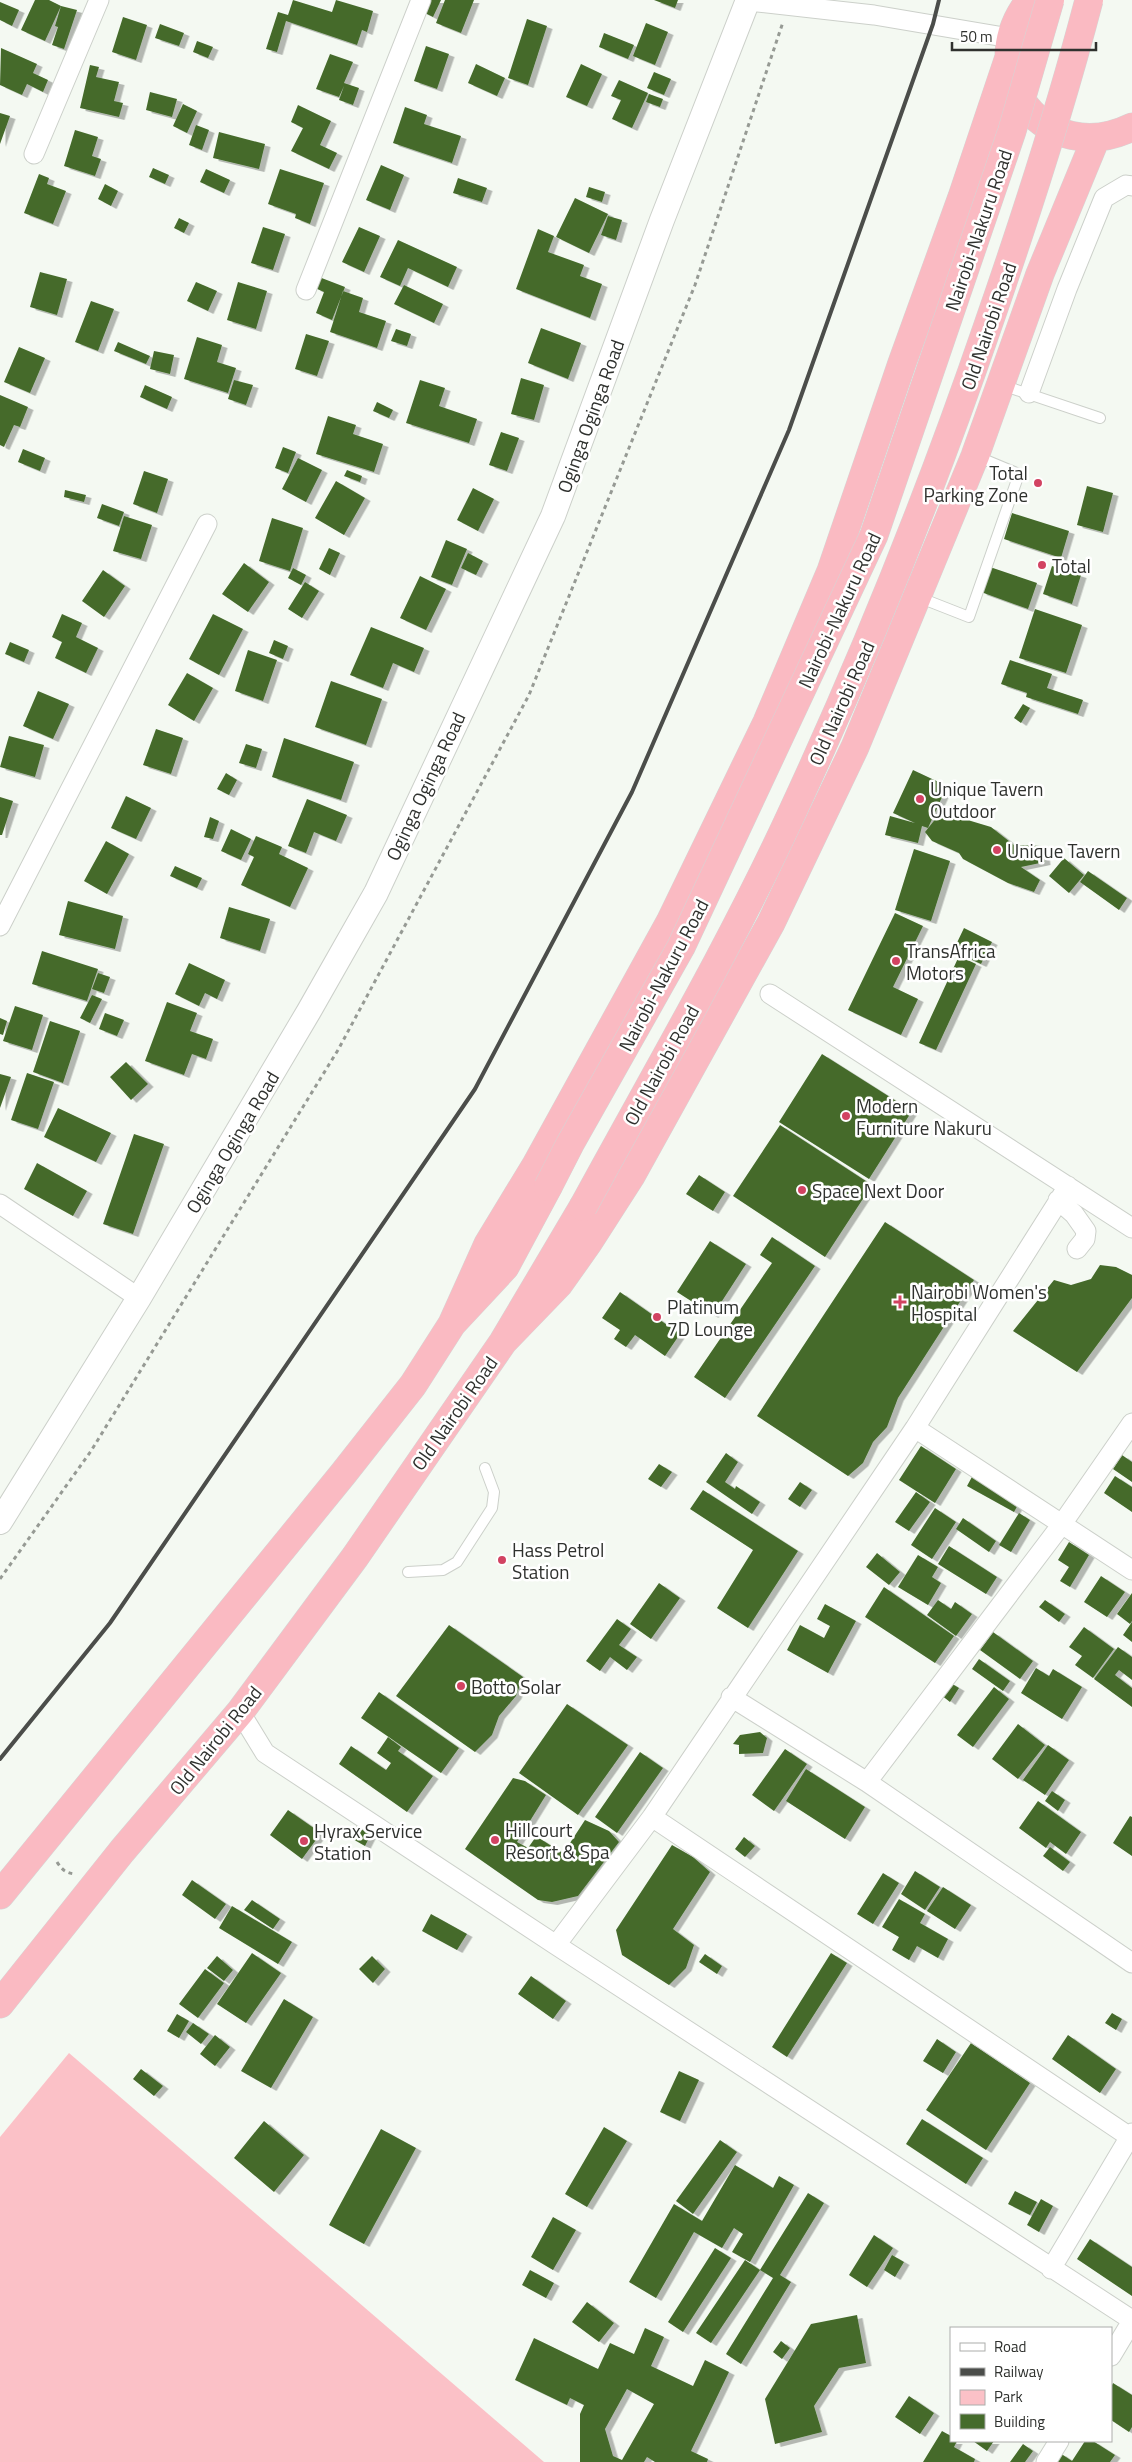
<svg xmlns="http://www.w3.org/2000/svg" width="1132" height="2462" viewBox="0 0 1132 2462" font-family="'Titillium Web',sans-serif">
<defs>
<filter id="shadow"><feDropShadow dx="5.5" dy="3" stdDeviation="0" flood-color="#0004"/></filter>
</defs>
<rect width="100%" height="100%" fill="#f4f9f2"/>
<path fill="#fbc1c7" d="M69 2053 544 2462H0V2137Z"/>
<path fill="#456b2c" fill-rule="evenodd" filter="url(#shadow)" d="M35 0H49L61 6 45 41 21 30Z
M293 0 332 12 336 0 373 11 367 32 362 30 357 45 286 21 277 52 266 49 278 12 288 15Z
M423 0H441L433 17 419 10Z
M445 0H474L461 33 436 23Z
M654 0H678L675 8Z
M0 2 19 10 12 26 0 20Z
M61 6 77 10 64 49 52 45 58 27 55 26Z
M123 17 147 25 136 60 112 52Z
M527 19 547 26 528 85 508 78Z
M646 23 668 32 655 65 633 56Z
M160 24 184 33 179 46 155 38Z
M604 33 634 45 628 59 599 47Z
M197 41 213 47 208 58 193 52Z
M426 46 449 54 437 89 414 81Z
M1 48 37 64 33 73 48 80 43 92 27 84 22 95 0 85Z
M330 54 353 62 344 83 359 88 353 105 339 100 344 86 339 97 316 89Z
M476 64 505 78 497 96 468 83Z
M581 64 602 74 587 106 566 97Z
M90 65 99 67 96 77 119 82 114 101 123 103 119 117 80 108Z
M654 72 671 79 664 95 647 88Z
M619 80 648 93 632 128 612 119 621 100 611 96Z
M150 92 177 99 172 117 146 110Z
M649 94 663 99 660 107 646 102Z
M183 104 197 111 187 133 173 126Z
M298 105 331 121 320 145 337 153 329 169 291 151 303 128 291 122Z
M405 107 427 115 424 124 461 136 452 163 393 143Z
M0 113 10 116 0 144Z
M196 125 209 130 202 150 189 145Z
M75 130 98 137 92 156 101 159 95 176 64 166Z
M219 132 265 144 259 169 213 158Z
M381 165 404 175 390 210 366 200Z
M153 168 169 175 165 184 149 177Z
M206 169 230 180 224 193 200 182Z
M280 169 324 183 310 224 295 218 296 214 268 204Z
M39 174 49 178 47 184 66 191 53 224 24 213Z
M458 178 487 188 482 202 453 193Z
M105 184 118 191 111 206 98 199Z
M589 187 605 192 602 202 586 197Z
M575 198 608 214 589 253 556 237Z
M608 216 622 220 616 240 601 235Z
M179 218 189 223 184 233 174 228Z
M263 227 285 234 273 270 251 263Z
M359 227 380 236 364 272 342 262Z
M538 229 554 236 548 252 584 265 580 276 602 284 590 318 516 289Z
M398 240 457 267 448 287 408 268 400 286 380 277Z
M40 272 67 279 57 315 30 307Z
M319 277 345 287 332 320 316 313 324 292 315 288Z
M196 282 217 291 208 311 187 301Z
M238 282 267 291 256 329 227 320Z
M404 285 443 304 434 323 394 304Z
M343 291 363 298 359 312 386 321 377 348 330 332Z
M91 301 114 309 98 351 75 342Z
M541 328 581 343 568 379 528 363Z
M396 329 411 334 407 346 391 341Z
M306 334 329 341 317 376 295 369Z
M197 337 222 345 217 362 236 368 228 393 184 379Z
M118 342 150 356 146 364 114 351Z
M19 347 45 358 30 393 4 382Z
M154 351 174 355 170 374 150 369Z
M521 378 544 385 534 420 511 414Z
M234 380 253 385 246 405 228 399Z
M420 380 445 388 439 406 477 419 469 443 406 423Z
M145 385 172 397 167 409 140 397Z
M0 395 28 407 20 427 14 425 4 447 0 445Z
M377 402 393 410 389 418 373 411Z
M328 416 356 425 353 434 383 444 374 472 316 454Z
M501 432 519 438 507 471 489 465Z
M283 447 296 452 288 473 275 468Z
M23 449 45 458 40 471 18 462Z
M298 458 322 470 306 502 282 489Z
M347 470 362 476 360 482 344 476Z
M144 471 168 479 157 513 133 504Z
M336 481 365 498 344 535 315 518Z
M1087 486 1113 493 1103 532 1077 525Z
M473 488 494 499 478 531 457 520Z
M65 490 86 495 84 502 64 497Z
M102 504 124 512 119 526 97 518Z
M1012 513 1069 531 1061 558 1004 539Z
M124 516 152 525 141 559 113 551Z
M272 518 303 528 290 571 259 561Z
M446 540 467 549 452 585 431 577Z
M329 548 340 553 330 575 319 569Z
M468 553 483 561 476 575 461 568Z
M244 563 269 582 248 612 222 594Z
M1052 566 1081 575 1072 604 1043 594Z
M990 567 1037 583 1028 609 981 592Z
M293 568 306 575 301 585 288 578Z
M103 570 125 586 104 617 82 601Z
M420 576 446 589 426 630 400 618Z
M305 582 319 591 302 618 288 609Z
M1035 609 1082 625 1066 673 1019 658Z
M62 614 82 623 76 637 98 648 86 673 55 658 62 642 52 637Z
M213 614 243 629 219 675 189 659Z
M371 627 424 648 414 672 393 663 383 688 350 675Z
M274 640 288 646 283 659 269 653Z
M10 642 29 650 24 662 5 654Z
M248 650 277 660 263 701 235 691Z
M1010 660 1052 674 1047 688 1083 700 1078 714 1026 697 1027 693 1001 684Z
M187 673 213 688 194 721 168 705Z
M331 681 382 699 366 745 315 727Z
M38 691 69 704 53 739 23 726Z
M1023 704 1030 708 1021 723 1014 718Z
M156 729 183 738 171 774 143 765Z
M9 736 44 745 35 777 0 767Z
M284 738 354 762 341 800 272 777Z
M246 744 262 749 256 768 239 763Z
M913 770 947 786 928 828 922 826 918 843 885 835 890 816 915 823 893 813Z
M226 773 237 780 229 795 217 789Z
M126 796 151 808 136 839 111 828Z
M0 797 13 801 2 835H0Z
M307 799 347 815 336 841 314 832 306 853 288 846Z
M941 812 991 827 1014 845 1043 846 1045 862 1021 867 1040 880 1034 892 1008 883 963 859 959 853 932 841 925 832Z
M210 817 219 821 213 839 204 837Z
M231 829 251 839 241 860 221 851Z
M256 836 282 847 279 854 308 868 290 907 241 885 254 857 248 854Z
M106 841 129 854 107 894 84 881Z
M914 849 950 861 931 921 895 910Z
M1064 858 1084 875 1069 893 1049 876Z
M175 866 202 878 197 888 170 876Z
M1088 871 1127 898 1119 910 1080 882Z
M68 901 123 916 115 949 59 935Z
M229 907 270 919 260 951 220 938Z
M895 913 923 926 893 987 918 999 901 1035 848 1010Z
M964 928 992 942 981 964 953 951Z
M42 951 98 969 87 1001 32 984Z
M959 956 976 964 936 1050 919 1043Z
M189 963 225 980 217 999 205 993 199 1006 175 994Z
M98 973 110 977 104 993 92 989Z
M92 995 102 999 90 1023 80 1018Z
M167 1002 197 1013 190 1031 213 1039 206 1059 192 1054 184 1075 145 1061Z
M15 1006 43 1015 32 1050 3 1041Z
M105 1013 124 1020 117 1036 99 1029Z
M0 1018 7 1021 3 1035 0 1034Z
M50 1021 80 1031 63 1083 33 1072Z
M822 1054 912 1111 869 1179 779 1122Z
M126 1062 148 1084 131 1100 110 1077Z
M27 1073 54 1082 38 1129 11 1120Z
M0 1074 11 1077 0 1108Z
M58 1108 111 1133 96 1162 44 1137Z
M780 1125 872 1185 825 1257 733 1196Z
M134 1134 164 1144 133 1234 103 1224Z
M37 1163 87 1191 73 1216 24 1189Z
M699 1175 725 1192 713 1211 686 1194Z
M885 1222 974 1280 898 1398 887 1427 873 1442 863 1463 848 1476 757 1416Z
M772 1237 815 1266 725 1398 694 1377 772 1263 760 1255Z
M710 1241 746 1264 713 1315 677 1292Z
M1100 1265 1116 1267 1132 1275V1298L1077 1372 1013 1331 1054 1280 1071 1285 1091 1279Z
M620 1292 680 1334 665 1356 635 1335 626 1347 614 1339 620 1330 602 1318Z
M921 1446 956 1469 935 1503 899 1480Z
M726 1453 738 1462 725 1482 735 1489 736 1486 760 1502 752 1514 706 1482Z
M1122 1455 1132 1462V1482L1113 1469Z
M659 1464 672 1472 661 1487 648 1479Z
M973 1475 1020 1501 1014 1512 967 1486Z
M1115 1476 1132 1487V1512L1104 1493Z
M800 1482 812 1490 800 1507 788 1499Z
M703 1490 798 1551 748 1628 717 1608 753 1550 690 1509Z
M916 1492 930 1502 909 1531 895 1522Z
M935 1508 956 1522 932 1559 911 1545Z
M1019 1513 1030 1520 1011 1552 999 1545Z
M963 1518 996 1541 989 1552 956 1529Z
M1069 1542 1089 1555 1070 1587 1060 1581 1069 1567 1058 1560Z
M949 1546 997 1577 986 1594 938 1564Z
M877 1553 900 1572 889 1585 866 1567Z
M918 1555 938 1567 932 1577 941 1583 928 1605 898 1587Z
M1101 1576 1125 1592 1107 1617 1084 1602Z
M659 1583 680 1598 651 1639 630 1624Z
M884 1587 954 1636 935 1663 865 1617Z
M1132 1593V1621L1130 1624 1117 1614Z
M938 1600 951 1609 955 1602 972 1614 956 1636 927 1615Z
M1045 1600 1065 1614 1059 1622 1039 1607Z
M825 1604 856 1621 828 1673 787 1650 800 1625 824 1638 830 1626 817 1619Z
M617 1619 631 1629 619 1645 637 1657 627 1670 610 1657 600 1671 586 1661Z
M1132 1622V1642L1123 1635Z
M449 1625 523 1677 516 1696 499 1716 492 1735 475 1752 396 1696Z
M1084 1627 1114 1649 1093 1678 1075 1665 1082 1656 1069 1647Z
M993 1632 1033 1661 1020 1679 980 1650Z
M1118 1647 1132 1657V1680L1119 1670 1115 1675 1132 1688V1707L1094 1679Z
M979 1659 1010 1681 1003 1691 972 1669Z
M1036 1668 1049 1676 1053 1669 1082 1687 1062 1719 1021 1693Z
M949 1682 959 1688 950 1702 941 1695Z
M994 1687 1009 1699 973 1747 957 1735Z
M379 1692 459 1748 441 1773 361 1718Z
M567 1704 628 1745 578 1815 519 1773Z
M1018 1724 1045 1745 1018 1779 992 1759Z
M760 1732 767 1738 763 1753 739 1754V1745L733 1744 740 1735Z
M388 1737 401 1747 398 1751 433 1776 407 1812 339 1764 351 1746 386 1770 391 1763 377 1753Z
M1048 1745 1069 1760 1045 1795 1023 1780Z
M785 1749 807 1764 774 1811 752 1795Z
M640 1752 663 1768 617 1833 595 1817Z
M806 1769 865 1807 845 1839 786 1801Z
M513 1778 525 1781 546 1795 517 1842 528 1848 535 1838H539L564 1854 571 1847 570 1843 585 1820 609 1831 619 1842 578 1896 552 1902 538 1900 465 1849Z
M1052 1791 1065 1800 1058 1811 1045 1801Z
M1038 1801 1081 1832 1066 1854 1050 1842 1046 1848 1019 1828Z
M288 1810 321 1833 302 1859 270 1835Z
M1130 1816 1132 1817V1856L1113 1843Z
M357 1826 371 1834 365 1846 351 1838Z
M744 1837 755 1846 745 1857 735 1849Z
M672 1845 693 1857 710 1872 673 1929 694 1945 686 1968 669 1985 622 1955 616 1930Z
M1050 1847 1070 1862 1063 1871 1043 1856Z
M915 1871 940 1887 925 1910 901 1894Z
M883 1873 899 1883 873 1924 857 1914Z
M192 1880 226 1904 215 1919 182 1895Z
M943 1887 971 1905 955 1929 927 1911Z
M899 1899 925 1914 920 1923 948 1939 938 1958 917 1946 909 1960 892 1950 899 1937 882 1927Z
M252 1900 280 1919 273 1929 244 1910Z
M232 1906 292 1942 278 1964 219 1928Z
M431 1914 467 1934 457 1950 422 1931Z
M252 1953 281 1973 246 2023 217 2004Z
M831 1953 847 1963 787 2057 772 2047Z
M705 1954 722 1966 717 1974 699 1962Z
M217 1956 233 1970 224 1981 207 1968Z
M372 1956 385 1969 373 1983 359 1969Z
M205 1969 224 1983 198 2018 179 2004Z
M531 1976 566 2001 553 2019 518 1994Z
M284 1999 313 2017 271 2088 241 2071Z
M1112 2013 1122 2019 1116 2030 1105 2023Z
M177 2014 189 2021 179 2038 167 2031Z
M193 2023 209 2034 201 2044 186 2032Z
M215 2035 230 2047 215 2066 200 2054Z
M1068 2035 1116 2069 1100 2093 1052 2059Z
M937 2039 956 2052 943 2073 923 2061Z
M971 2043 1030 2083 986 2150 926 2110Z
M141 2069 163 2086 154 2096 133 2079Z
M679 2071 699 2080 680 2121 660 2112Z
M922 2119 983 2158 966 2184 906 2144Z
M264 2121 304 2155 274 2192 234 2158Z
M604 2127 627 2141 587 2207 565 2194Z
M381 2129 416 2148 364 2244 329 2225Z
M720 2140 737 2152 693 2214 676 2201Z
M735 2165 773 2188 779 2176 794 2185 750 2262 732 2252 743 2234 734 2228 722 2248 694 2232 656 2298 629 2282 674 2204 702 2221Z
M1015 2191 1037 2202 1030 2215 1008 2204Z
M808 2193 824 2203 780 2275 791 2282 741 2364 726 2354 773 2278 760 2270Z
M1041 2199 1053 2206 1039 2232 1027 2225Z
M553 2217 576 2230 553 2270 531 2257Z
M874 2235 893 2248 867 2287 849 2275Z
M1090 2239 1132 2267V2296L1077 2259Z
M715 2248 731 2258 683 2332 668 2322Z
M892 2255 904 2262 895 2277 884 2270Z
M745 2260 760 2270 711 2343 696 2333Z
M530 2270 554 2283 546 2298 522 2285Z
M587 2302 614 2323 599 2342 572 2322Z
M857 2315 866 2363 839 2368 814 2406 822 2432 775 2444 765 2399 811 2324Z
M645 2328 664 2337 651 2366 693 2386 705 2360 729 2372 691 2451 708 2459 707 2462H655L647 2457 644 2462H580V2414L584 2405 570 2398 567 2405 515 2380 534 2338 598 2369 610 2343 634 2354ZM627 2389 654 2404 622 2460 613 2456 605 2429Z
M781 2341 790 2348 782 2359 773 2352Z
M1113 2383 1132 2395V2427L1129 2432 1111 2420V2387Z
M909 2396 934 2413 920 2434 895 2417Z
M942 2431 951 2436V2441H957L954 2447 975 2459 974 2462H923Z
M973 2441H994L987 2451Z
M1085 2441H1093L1115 2455 1110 2462H1055L1060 2453 1072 2461Z
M1023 2444 1033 2451 1025 2462H1010Z"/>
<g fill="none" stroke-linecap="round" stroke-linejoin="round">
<defs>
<path id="service" d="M1002 385 1100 418
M918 597 969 617 1019 474 976 456
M408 1572 443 1570 457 1562 492 1508 494 1492 485 1468"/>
<path id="minor" d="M748 1 874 15 1010 38
M34 154 99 0
M306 290 421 0
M1029 393 1067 289 1104 198 1126 185 1132 186
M0 926 207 524
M770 994 1132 1228
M1058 1200 1074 1214 1086 1231 1085 1239 1077 1249
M0 1204 139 1298
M915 1428 1132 1570
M731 1697 867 1782 1132 1963
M240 1712 265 1753 556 1945 1132 2320
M867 1782 1062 1524 1132 1423
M652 1817 1130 2137
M556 1945 652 1817 915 1428 1068 1186
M1051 2269 1132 2133
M1111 2356 1132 2321
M1046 2462 1059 2441"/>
<path id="tertiary" d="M0 1522 139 1298 309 1011 376 893 553 516 662 220 748 0"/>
<path id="trunk" d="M1030 0C971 75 1046 169 1132 127
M452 1324 488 1244 536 1165 670 922 767 722 831 571 902 363 962 197 1008 60
M503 1342 559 1284 588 1243 631 1176 771 923 855 747 975 456 1040 274 1096 138
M0 1895 343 1474 413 1385 452 1324 505 1267 548 1187
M0 2004 122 1851 240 1712 355 1557 503 1342 583 1207"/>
</defs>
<use href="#service" stroke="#ccd0ca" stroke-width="12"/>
<use href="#minor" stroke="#ccd0ca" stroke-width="21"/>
<use href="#tertiary" stroke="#ccd0ca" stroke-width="26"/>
<use href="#trunk" stroke="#d5d6d5" stroke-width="29"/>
<path stroke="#969a94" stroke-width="3" stroke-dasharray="4 4" stroke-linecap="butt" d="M0 1579 91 1451 338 1050 529 695 695 285 783 22
M57 1862C62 1870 66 1873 75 1874"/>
<use href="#service" stroke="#fff" stroke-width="10"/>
<use href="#minor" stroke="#fff" stroke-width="19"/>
<use href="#tertiary" stroke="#fff" stroke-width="24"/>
<use href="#trunk" stroke="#fabac2" stroke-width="28"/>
<path stroke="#4b4d4a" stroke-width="4" d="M0 1759 110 1623 475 1089 632 792 789 430 933 24 939 0"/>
<defs>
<path id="trunk-bridge" d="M548 1187 570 1144 681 947 874 535 1012 131 1050 0
M583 1207C653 1078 728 951 790 817 864 658 930 494 987 328 1025 219 1060 111 1089 0"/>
</defs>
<use href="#trunk-bridge" stroke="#d5d6d5" stroke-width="29" stroke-linecap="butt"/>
<use href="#trunk-bridge" stroke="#fabac2" stroke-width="28"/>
</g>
<g fill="#d24362" stroke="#fff" stroke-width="2">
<circle cx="1038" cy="483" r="5"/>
<circle cx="1042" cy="565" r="5"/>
<circle cx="920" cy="799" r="5"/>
<circle cx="997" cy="850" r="5"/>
<circle cx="896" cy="961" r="5"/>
<circle cx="846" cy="1116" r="5"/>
<circle cx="802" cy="1190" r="5"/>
<path d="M897.5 1294.5h5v5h5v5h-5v5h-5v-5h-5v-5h5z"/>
<circle cx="657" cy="1317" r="5"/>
<circle cx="502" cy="1560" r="5"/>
<circle cx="461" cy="1686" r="5"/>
<circle cx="495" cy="1840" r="5"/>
<circle cx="304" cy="1841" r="5"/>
</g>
<g text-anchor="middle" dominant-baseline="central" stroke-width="5" stroke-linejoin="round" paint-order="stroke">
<g font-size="19" fill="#2f312e" stroke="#fff">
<text transform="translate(978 230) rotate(-71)">Nairobi-Nakuru Road</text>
<text transform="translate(988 326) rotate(-71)">Old Nairobi Road</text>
<text transform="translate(590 416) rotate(-70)">Oginga Oginga Road</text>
<text transform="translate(839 610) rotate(-65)">Nairobi-Nakuru Road</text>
<text transform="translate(841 703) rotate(-66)">Old Nairobi Road</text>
<text transform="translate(425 786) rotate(-65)">Oginga Oginga Road</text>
<text transform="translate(663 975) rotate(-62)">Nairobi-Nakuru Road</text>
<text transform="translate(661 1065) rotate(-61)">Old Nairobi Road</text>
<text transform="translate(232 1142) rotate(-59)">Oginga Oginga Road</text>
<text transform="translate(454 1413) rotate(-55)">Old Nairobi Road</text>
<text transform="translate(215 1740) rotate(-51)">Old Nairobi Road</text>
</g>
<g font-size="19" fill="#2f312e" stroke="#fff" text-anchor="start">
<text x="1028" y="472" text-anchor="end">Total<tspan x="1028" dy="22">Parking Zone</tspan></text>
<text x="1052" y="565">Total</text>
<text x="930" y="788">Unique Tavern<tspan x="930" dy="22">Outdoor</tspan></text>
<text x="1007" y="850">Unique Tavern</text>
<text x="906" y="950">TransAfrica<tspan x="906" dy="22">Motors</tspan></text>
<text x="856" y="1105">Modern<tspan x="856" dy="22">Furniture Nakuru</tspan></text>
<text x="812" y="1190">Space Next Door</text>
<text x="911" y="1291">Nairobi Women's<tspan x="911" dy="22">Hospital</tspan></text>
<text x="667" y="1306">Platinum<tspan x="667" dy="22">7D Lounge</tspan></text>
<text x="512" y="1549">Hass Petrol<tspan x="512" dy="22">Station</tspan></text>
<text x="471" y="1686">Botto Solar</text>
<text x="505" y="1829">Hillcourt<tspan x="505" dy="22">Resort &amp; Spa</tspan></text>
<text x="314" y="1830">Hyrax Service<tspan x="314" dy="22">Station</tspan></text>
</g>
</g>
<rect x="950" y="2327" width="162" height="115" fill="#ffffff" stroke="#acadab"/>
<rect x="960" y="2343" width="25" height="8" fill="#ffffff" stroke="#acadab"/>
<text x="994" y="2352" font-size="15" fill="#2f312e">Road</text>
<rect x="960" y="2368" width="25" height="8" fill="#4b4d4a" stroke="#acadab"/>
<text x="994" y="2377" font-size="15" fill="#2f312e">Railway</text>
<rect x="960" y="2390" width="25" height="15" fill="#fbc1c7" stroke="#acadab"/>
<text x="994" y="2402" font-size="15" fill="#2f312e">Park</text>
<rect x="960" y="2414" width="25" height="15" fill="#456b2c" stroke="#acadab"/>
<text x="994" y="2427" font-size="15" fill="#2f312e">Building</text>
<path d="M952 42v8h144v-8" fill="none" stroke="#2f312e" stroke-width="2.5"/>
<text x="960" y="42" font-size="15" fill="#2f312e" stroke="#ffffff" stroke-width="4" paint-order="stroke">50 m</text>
</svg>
